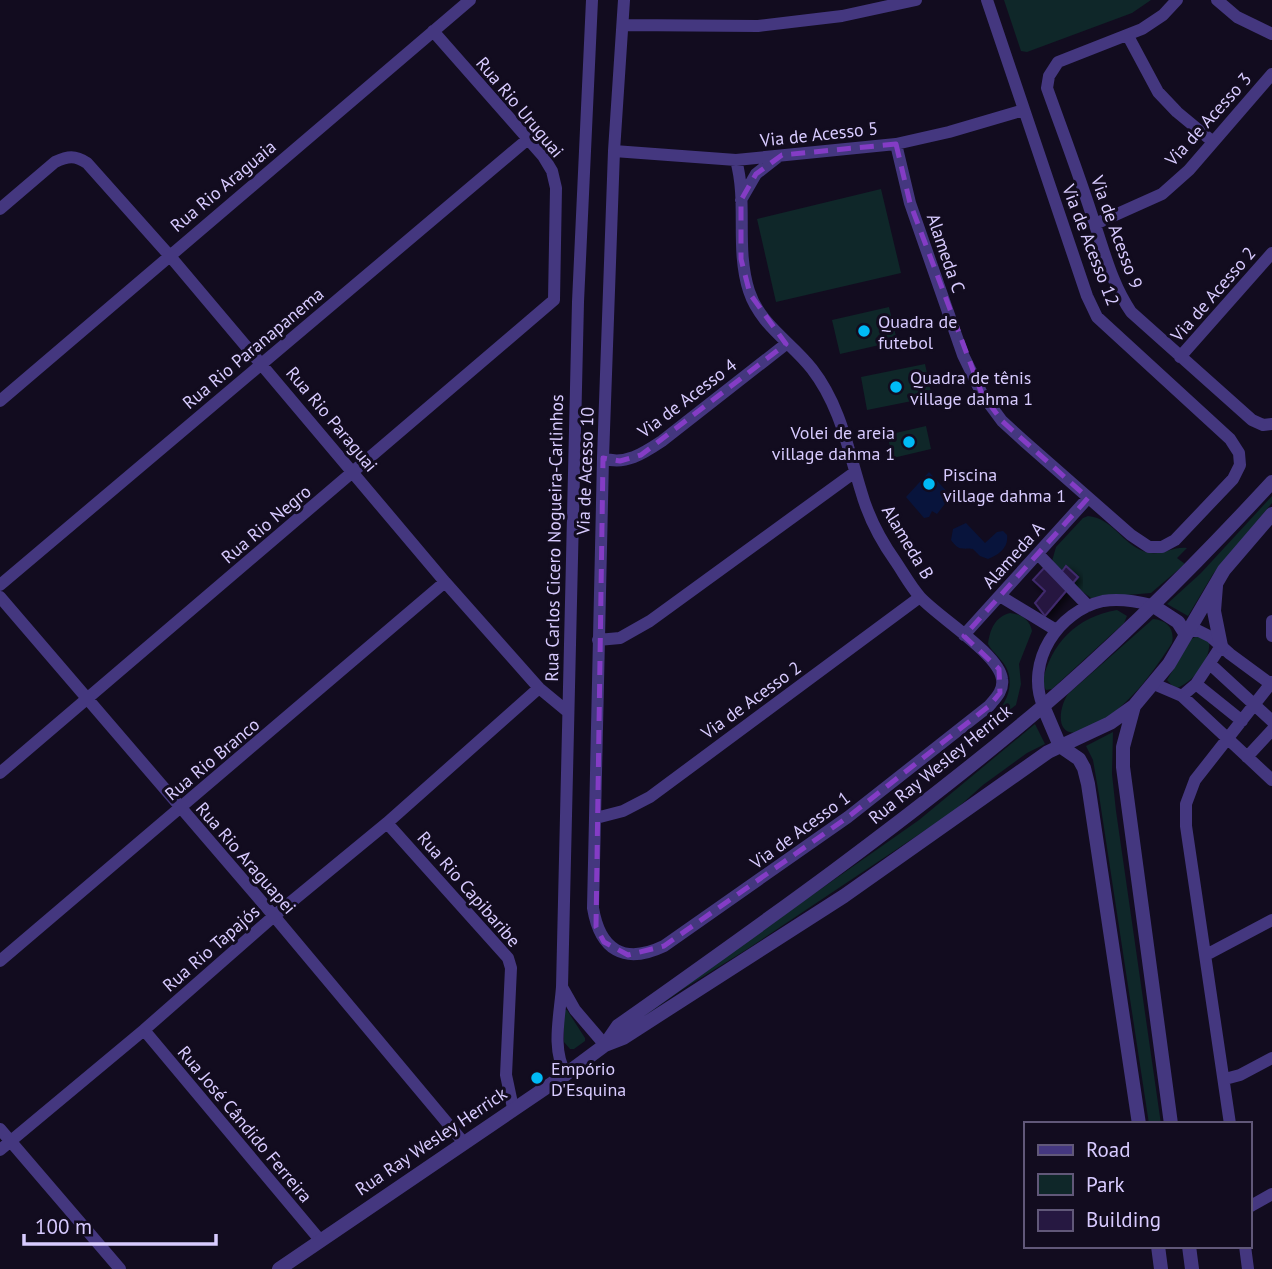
<svg xmlns="http://www.w3.org/2000/svg" width="1272" height="1269" viewBox="0 0 1272 1269" font-family="'PT Sans',sans-serif">
<defs>
<filter id="shadow"><feDropShadow dx="4" dy="4" stdDeviation="3.5" flood-color="#0009"/></filter>
</defs>
<rect width="100%" height="100%" fill="#120c1f"/>
<path fill="#0f2729" d="M1004 0H1151L1132 13 1027 52 1021 51Z
M881 189 901 273 776 302 757 219Z
M889 307 897 341 840 354 832 320Z
M925 364 932 397 867 410 861 377Z
M926 426 931 449 893 458 887 435Z
M1272 496V503L1213 574 1188 616 1167 604 1201 573Z
M1088 516C1112 518 1122 543 1143 551 1159 558 1172 546 1187 548L1177 558 1185 564 1151 593 1091 598 1072 584 1077 576 1066 566 1060 574 1052 561 1056 547 1083 518Z
M1117 610 1127 616 1124 623 1052 689 1046 690 1042 683C1051 643 1076 617 1117 610Z
M1010 613C1021 614 1030 620 1032 631L1019 664 1021 684 1016 705 1003 715 998 711C1008 700 1014 682 1006 667 1001 658 993 653 988 644 990 629 995 617 1010 613Z
M1153 619C1167 620 1175 629 1172 643 1153 672 1134 699 1105 719 1098 724 1088 730 1080 732 1054 738 1059 707 1068 694Z
M1200 635 1209 640C1212 659 1193 683 1175 689L1167 680 1191 639Z
M1035 724 1045 744 1027 753 983 785 954 811 749 948 683 989 622 1032 643 1014 919 820Z
M1113 732 1112 774 1116 811 1161 1124H1149L1099 795 1093 760 1086 746Z
M564 1010H567L585 1038V1041L574 1049H570L564 1042Z"/>
<path fill="#08143c" d="M929 472 951 496 937 514 932 511 929 517 924 518 906 497Z
M966 523 985 543 997 532 1003 531 1007 535C1009 548 998 555 988 559L980 556 973 549C961 548 959 551 951 540L953 529Z"/>
<path fill="#261841" stroke="#412a6d" stroke-width="2" filter="url(#shadow)" d="M1066 566 1078 577 1045 616 1035 603 1045 591 1033 580 1044 568 1058 577Z"/>
<g fill="none" stroke-linecap="round" stroke-linejoin="round">
<path stroke="#44377f" stroke-width="12" d="M624 0 614 151 603 458 593 908C600 950 624 965 664 946L848 817 989 706C996 698 1004 690 1002 679 999 654 938 617 920 597 911 587 904 574 896 562 881 541 868 516 861 491 848 449 840 405 812 369 791 342 760 325 749 291 735 247 748 204 736 160
M1177 0 1163 15 1142 29 1058 62 1049 76 1047 88C1063 133 1080 177 1094 222 1105 254 1112 284 1131 312L1252 420 1263 425 1272 424
M1217 0 1237 17 1272 34
M623 25 758 26 842 16 916 0
M433 31 543 156 552 171 556 188 554 300
M1128 36 1158 92 1177 112 1212 141
M896 144 910 203 963 355 982 394 1002 421 1025 442 1131 535 1149 547H1162L1175 540 1233 479 1240 465 1239 453 1230 439 1097 317 1087 296 987 0
M614 151 736 160 896 144 949 132 1024 110
M741 200 756 174 779 156
M0 209 55 162C68 156 75 155 87 163L169 255 445 582 539 688 568 712
M1095 224 1162 194 1189 170 1272 74
M1180 357 1272 253
M0 401 470 0
M603 458C625 466 644 453 662 441L786 344
M1038 554 1088 606
M0 585 528 139
M1000 596 1056 630
M0 597 274 916 464 1143
M1272 621V636
M1185 633 1197 630 1211 637 1230 654 1272 685
M964 635 1088 498
M598 640 620 638 650 621 855 472
M1210 664 1272 721
M1154 684 1182 696 1272 780
M1196 684 1242 721
M1182 696 1196 684 1221 646
M1043 706C1025 662 1058 611 1103 601 1120 598 1136 601 1152 605
M1247 757 1272 730
M0 773 554 300
M596 818 623 811 650 797 920 597
M387 823 508 958 511 968 506 1075 513 1108
M1206 955 1272 920
M0 961 445 582
M562 987 575 1010 605 1045
M144 1030 320 1240
M566 1074C551 1050 560 1015 562 987L578 302 592 0
M1225 1079 1240 1075 1272 1058
M1230 1124 1186 826V804L1195 780 1272 682
M0 1129 120 1269
M0 1150 144 1030 274 916 387 823 539 688
M1249 1207 1272 1194
M1245 1246 1248 1269"/>
<path stroke="#44377f" stroke-width="14" d="M1216 586 1214 611 1221 646
M1152 605 1178 622 1185 633
M1043 706 1060 746 1079 759 1084 768 1088 784 1139 1124
M1134 706 1123 747V767L1171 1124
M605 1045 618 1026C762 924 906 822 1041 708 1123 638 1199 561 1272 482
M1158 1246 1161 1269
M1189 1246 1192 1269
M279 1269 566 1074 605 1045 623 1038 844 896 1048 752 1110 723 1134 706 1169 664 1224 570 1272 514"/>
</g>
<path fill="none" stroke="#843cc5" stroke-width="5" stroke-dasharray="14 9" stroke-linejoin="round" d="M896 144 910 203 982 394 1002 421 1088 498 964 636 999 669 1000 693 989 706 848 817 664 946 628 955 604 942 596 927 603 458 620 461 641 455 786 344 750 294 741 259V200L756 174 782 155Z"/>
<g fill="#00baf6" stroke="#120c1f" stroke-width="2.5">
<circle cx="864" cy="331" r="7"/>
<circle cx="896" cy="387" r="7"/>
<circle cx="909" cy="442" r="7"/>
<circle cx="929" cy="484" r="7"/>
<circle cx="537" cy="1078" r="7"/>
</g>
<g text-anchor="middle" dominant-baseline="central" stroke-width="6" stroke-linejoin="round" paint-order="stroke">
<g font-size="18" fill="#d8cbff" stroke="#120c1f">
<text transform="translate(520 107) rotate(50)">Rua Rio Uruguai</text>
<text transform="translate(1208 119) rotate(-48)">Via de Acesso 3</text>
<text transform="translate(819 134) rotate(-6)">Via de Acesso 5</text>
<text transform="translate(223 186) rotate(-40)">Rua Rio Araguaia</text>
<text transform="translate(1117 232) rotate(70)">Via de Acesso 9</text>
<text transform="translate(1091 245) rotate(69)">Via de Acesso 12</text>
<text transform="translate(946 253) rotate(71)">Alameda C</text>
<text transform="translate(1213 294) rotate(-49)">Via de Acesso 2</text>
<text transform="translate(253 348) rotate(-40)">Rua Rio Paranapanema</text>
<text transform="translate(687 398) rotate(-37)">Via de Acesso 4</text>
<text transform="translate(332 419) rotate(50)">Rua Rio Paraguai</text>
<text transform="translate(585 471) rotate(-88)">Via de Acesso 10</text>
<text transform="translate(266 524) rotate(-40)">Rua Rio Negro</text>
<text transform="translate(554 538) rotate(-89)">Rua Carlos Cicero Nogueira-Carlinhos</text>
<text transform="translate(908 542) rotate(59)">Alameda B</text>
<text transform="translate(1013 555) rotate(-48)">Alameda A</text>
<text transform="translate(751 700) rotate(-36)">Via de Acesso 2</text>
<text transform="translate(212 759) rotate(-40)">Rua Rio Branco</text>
<text transform="translate(940 764) rotate(-39)">Rua Ray Wesley Herrick</text>
<text transform="translate(800 830) rotate(-36)">Via de Acesso 1</text>
<text transform="translate(246 858) rotate(49)">Rua Rio Araguapei</text>
<text transform="translate(469 889) rotate(49)">Rua Rio Capibaribe</text>
<text transform="translate(211 948) rotate(-41)">Rua Rio Tapajós</text>
<text transform="translate(245 1124) rotate(50)">Rua José Cândido Ferreira</text>
<text transform="translate(431 1141) rotate(-34)">Rua Ray Wesley Herrick</text>
</g>
<g font-size="18" fill="#d8cbff" stroke="#120c1f" text-anchor="start">
<text x="878" y="321">Quadra de<tspan x="878" dy="21">futebol</tspan></text>
<text x="910" y="377">Quadra de tênis<tspan x="910" dy="21">village dahma 1</tspan></text>
<text x="895" y="432" text-anchor="end">Volei de areia<tspan x="895" dy="21">village dahma 1</tspan></text>
<text x="943" y="474">Piscina<tspan x="943" dy="21">village dahma 1</tspan></text>
<text x="551" y="1068">Empório<tspan x="551" dy="21">D'Esquina</tspan></text>
</g>
</g>
<rect x="1024" y="1122" width="228" height="126" fill="#120c1f" stroke="#615879" stroke-width="2"/>
<rect x="1038" y="1145" width="35" height="10" fill="#44377f" stroke="#615879" stroke-width="2"/>
<text x="1086" y="1157" font-size="21" fill="#d8cbff">Road</text>
<rect x="1038" y="1174" width="35" height="21" fill="#0f2729" stroke="#615879" stroke-width="2"/>
<text x="1086" y="1192" font-size="21" fill="#d8cbff">Park</text>
<rect x="1038" y="1210" width="35" height="21" fill="#261841" stroke="#615879" stroke-width="2"/>
<text x="1086" y="1227" font-size="21" fill="#d8cbff">Building</text>
<path d="M24 1234v10h192v-10" fill="none" stroke="#d8cbff" stroke-width="3.5"/>
<text x="35" y="1234" font-size="21" fill="#d8cbff" stroke="#120c1f" stroke-width="5" paint-order="stroke">100 m</text>
</svg>
